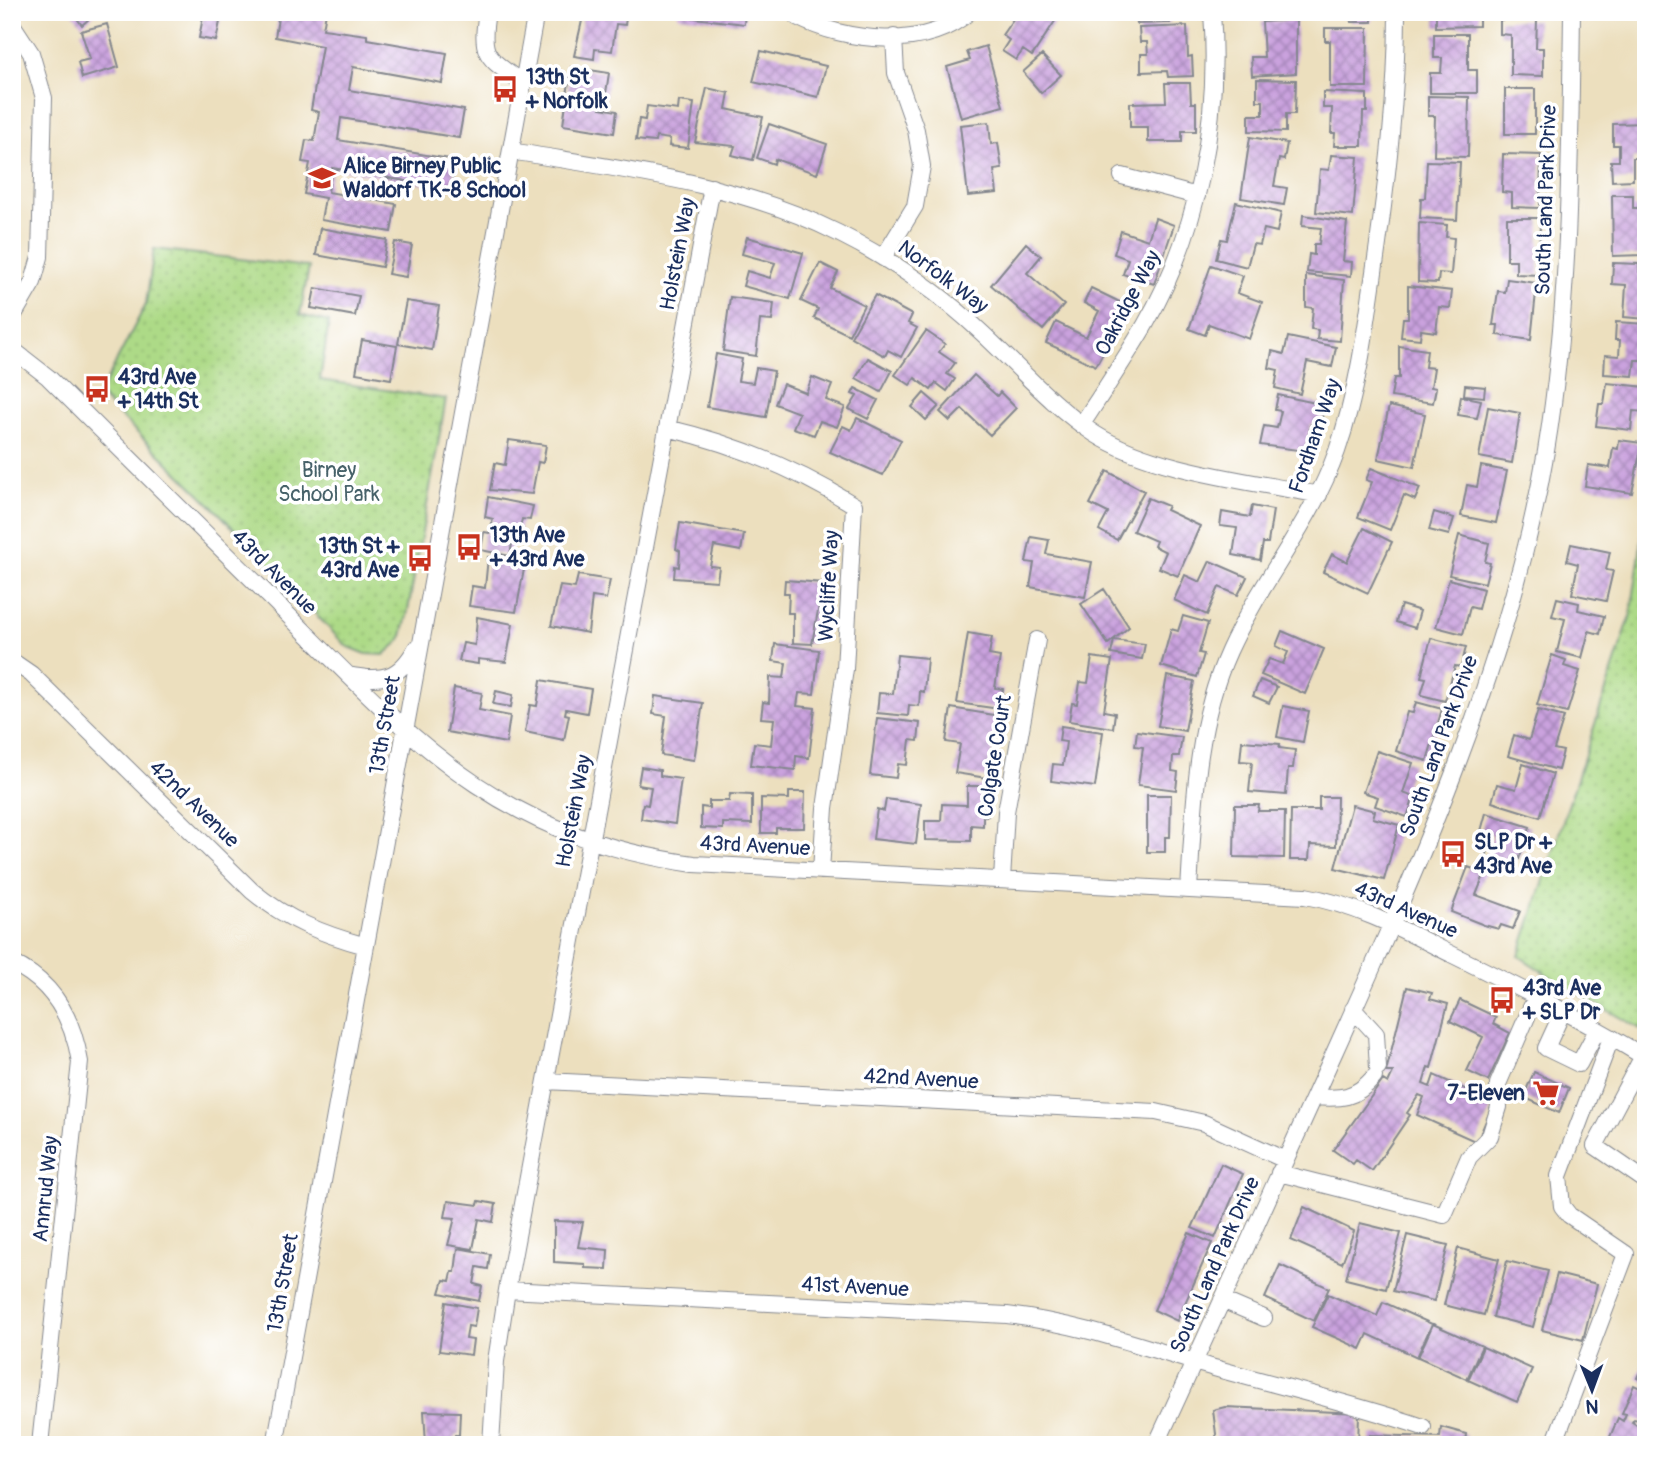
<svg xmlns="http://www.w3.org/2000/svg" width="1658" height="1457" viewBox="0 0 1658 1457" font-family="Pangolin,sans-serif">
<defs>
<pattern id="park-dots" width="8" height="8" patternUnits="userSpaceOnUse" patternTransform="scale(1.75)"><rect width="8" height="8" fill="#adda87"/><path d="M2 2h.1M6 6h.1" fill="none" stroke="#94bb77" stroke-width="1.8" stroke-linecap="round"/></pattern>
<pattern id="building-cross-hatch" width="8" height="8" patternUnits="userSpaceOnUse" patternTransform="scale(1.75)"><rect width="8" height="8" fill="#caa2de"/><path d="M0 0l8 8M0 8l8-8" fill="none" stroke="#a384b7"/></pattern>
</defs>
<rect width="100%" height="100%" fill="#fff"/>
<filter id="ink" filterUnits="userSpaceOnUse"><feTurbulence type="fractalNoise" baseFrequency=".0143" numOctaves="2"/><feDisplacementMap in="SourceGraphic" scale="14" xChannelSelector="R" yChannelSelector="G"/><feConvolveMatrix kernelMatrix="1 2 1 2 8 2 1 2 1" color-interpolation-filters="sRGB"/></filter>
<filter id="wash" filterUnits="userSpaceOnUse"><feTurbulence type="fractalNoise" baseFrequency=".00686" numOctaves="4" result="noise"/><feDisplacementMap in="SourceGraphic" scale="28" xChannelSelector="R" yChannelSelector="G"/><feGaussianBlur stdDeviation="1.57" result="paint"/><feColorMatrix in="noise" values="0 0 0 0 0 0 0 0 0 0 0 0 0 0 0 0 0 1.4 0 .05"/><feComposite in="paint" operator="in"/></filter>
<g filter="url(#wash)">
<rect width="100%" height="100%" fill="#ecdfbe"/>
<path fill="url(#park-dots)" stroke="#648472" stroke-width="2" d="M154 249 309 267 300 315 329 322 320 380 446 399 407 616 401 640 384 655 366 654 346 646 214 508 99 395 146 304Z
M1646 512V1032L1566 987 1519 956 1631 614Z"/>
<g id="blocks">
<path fill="url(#building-cross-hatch)" d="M72 12H97L82 25Z
M204 12H222L216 41 199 38Z
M279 12H326L323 29 367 35V39L447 53 442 83 353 67 349 90 464 110 459 138 341 118 338 140 456 160 451 189 332 168 328 192 396 204 391 232 321 220 325 198 304 194 310 163 302 162 306 140 314 141 319 112 311 110 322 46 275 37Z
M584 12H627L625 25 616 24 612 51 595 49 594 59 574 56Z
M678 12H745L744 24 678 16Z
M1018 12H1061L1032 56 1023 50 1016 60 1002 51 1009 40 1002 35Z
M1136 12H1170V23L1137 24Z
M1341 12H1372V22H1351V16H1341Z
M1436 12H1479V26L1436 27Z
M1296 20V73L1252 76 1251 57H1264L1262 22Z
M1500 20H1537L1536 48H1543V76L1511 75V35L1500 34Z
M107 24 119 67 82 78 78 62 90 59 81 31Z
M1187 26 1188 57 1192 56 1193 76 1168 77 1167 71 1141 72V54H1148L1147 42H1140L1139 28Z
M1325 28H1368L1367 87H1330V41H1325Z
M1434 34H1468V70H1477V93H1430V73H1441L1442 58H1434Z
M986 46 1003 106 961 118 947 67 970 60 967 52Z
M761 51 826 66 818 97 753 82Z
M1042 55 1061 75 1041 93 1023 72Z
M571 67 609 73 605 100 590 98 589 102 601 104 600 108 617 111 614 133 563 125Z
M1257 79 1296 80 1295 114H1286V132L1249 131V115H1263V101H1257Z
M1165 83H1190L1191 103H1196V131H1182V142H1148V127H1130V103L1166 102Z
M707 88 729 93 726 109 763 117 753 160 732 155 735 146 695 142Z
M1505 89H1535V134H1505Z
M1323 92 1367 94V112H1363L1362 146H1334L1335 133H1331L1332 108H1323Z
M1428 96 1469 97 1468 157 1434 156 1435 116H1428Z
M679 101 694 103 688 148 669 146 670 139 656 137 655 142 636 140 639 119 645 120 647 106 678 110Z
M989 122 991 144 998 143 1002 169 994 170 997 193 968 196 960 125Z
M1646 123V158H1633V180L1612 181 1611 161H1619V145H1613V124Z
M769 124 827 144 817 174 775 159 774 164 757 158Z
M1250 137 1287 143 1284 160 1279 159 1274 186 1287 188 1284 205 1241 198Z
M1503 154 1541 155 1540 208 1512 207V193L1502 192Z
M1331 155 1358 157 1353 216 1316 212 1320 169 1329 170Z
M1427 161 1460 162 1457 220 1420 218 1421 198H1425Z
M1612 195H1633V208H1642V223H1646L1643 255 1613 256Z
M1236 202 1281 213 1277 232 1264 229 1260 245 1253 244 1247 267 1216 259 1221 239 1227 240Z
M1303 215 1347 222 1343 261 1352 262 1351 276 1307 272 1309 254 1314 255V244H1319L1321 228 1302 226Z
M1155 218 1174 225 1154 284 1123 274 1128 259 1114 254 1121 231 1148 240Z
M1507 218H1540L1539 275 1516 274V260H1507Z
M1419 223 1447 225 1446 237 1454 238 1451 274 1439 273 1438 283 1418 282Z
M320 228 387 240 382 267 316 255Z
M747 237 803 253 790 299 743 286 747 271 770 278 775 263 742 254Z
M395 242 412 245 406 277 388 274Z
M1026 243 1041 256 1027 273 1064 305 1043 330 991 285Z
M820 263 838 272 830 288 864 305 849 335 814 318 818 309 801 301Z
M1613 263 1639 264V272H1646V319L1624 317 1626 285 1612 284Z
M1211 265 1243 276 1237 293 1262 302 1249 339 1209 324 1205 335 1189 329Z
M1306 275 1344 280 1340 341 1317 339 1318 330 1311 329 1313 308 1306 307Z
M1507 279 1537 283 1531 340 1497 335 1498 325H1493L1498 291 1505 292Z
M1408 286 1452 291 1450 308 1439 307 1436 332 1421 330 1420 339 1401 337 1403 318H1408Z
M315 288 359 296 355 316 311 308Z
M1091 288 1128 306 1096 366 1046 343 1056 322 1086 337 1099 311 1084 303Z
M875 295 912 315 908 323 917 328 901 357 888 350 885 356 851 337Z
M730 297 774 303 772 321 760 320 756 356 723 351Z
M406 301 439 306 432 350 398 344Z
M1616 322 1646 324V360H1635L1633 376 1604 374 1605 355 1619 356 1620 340H1615Z
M926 331 945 344 939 352 955 363 947 374 955 379 947 391 936 383 931 390 915 378 910 385 895 375Z
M1288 337 1336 347 1332 367 1307 362 1300 394 1275 388 1278 370 1269 368 1272 351 1284 354Z
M362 340 397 346 391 379 356 373Z
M1399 346 1427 350 1425 367 1434 368 1431 387 1436 388 1433 403 1391 397 1394 378H1399Z
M716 354 742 359 738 381 753 383 756 368 774 371 766 417 707 407Z
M868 358 892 371 881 392 856 378Z
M974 375 997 396 1000 392 1016 408 990 435 962 409 950 421 940 412Z
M812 377 832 385 826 400 845 407 837 427 820 421 814 435 793 428 799 413 775 404 783 384 806 393Z
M1607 383 1646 387V412L1633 411 1631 430 1596 426 1599 404H1604Z
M1465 385 1485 387 1484 397 1464 395Z
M855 388 878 400 868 419 849 409 857 396 852 394Z
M924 393 939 406 926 420 912 407Z
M1278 395 1325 405 1320 426 1311 424 1305 451 1260 445 1264 426 1277 428 1281 411 1275 410Z
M1461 396 1481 400 1477 418 1458 415Z
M1389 406 1425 414 1414 467 1378 459Z
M1488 407 1520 413 1512 463 1479 457Z
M857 418 901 440 883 475 830 452 843 426 851 430Z
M509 440 546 445 543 463 538 462 532 494 490 490 495 463 505 465Z
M1619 440 1642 443 1632 493 1585 486 1588 465 1610 468 1613 448 1618 449Z
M1481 466 1507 471 1496 523 1461 516 1467 485 1477 487Z
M1371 468 1420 488 1415 500 1404 495 1390 530 1358 517 1372 482 1366 480Z
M1107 471 1144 491 1117 540 1099 530 1108 513 1090 504Z
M488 497 533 506 530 520 522 519 519 532 514 531 510 556 481 550 484 532 490 533 493 519 485 517Z
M1148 498 1168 506 1166 510 1200 526 1178 576 1159 568 1166 552 1154 546 1156 541 1133 531Z
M1252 506 1273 510 1268 543H1263L1260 560 1233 555 1237 528 1220 526 1222 512 1250 517Z
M1434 512 1454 518 1449 535 1429 530Z
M680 523 744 534 741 551 714 546 710 566 719 567 717 581 674 578 675 566 679 567 680 551 676 549Z
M1364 528 1392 542 1368 593 1323 572 1332 554 1347 562Z
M1459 535 1489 543 1485 562 1490 563 1485 583 1449 575Z
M1031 537 1049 540 1046 554 1092 562 1085 597 1030 587 1034 563 1026 562Z
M1571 544 1610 552 1606 570 1613 571 1606 601 1572 594 1578 564 1567 561Z
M488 557 525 564 516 612 469 606 472 586 485 588Z
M1210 561 1247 577 1238 595 1219 587 1207 615 1174 600 1185 575 1200 582Z
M578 575 610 580 606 599 592 597 588 633 551 626 560 586 575 588Z
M1449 579 1483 589 1478 609 1470 607 1463 634 1436 627Z
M785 580 823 583 812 644 793 643V613H788L789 593H784Z
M1104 589 1129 627 1108 644 1081 604Z
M1557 598 1579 603 1578 610 1604 616 1600 634 1589 631 1582 658 1557 652 1565 619 1552 616Z
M1401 605 1420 611 1415 628 1396 622Z
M1183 616 1208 623 1199 653 1204 654 1197 677 1161 666 1171 629 1178 631Z
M477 617 513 624 506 662 478 659V664L459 661 463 643 475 645Z
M1282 631 1324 649 1305 694 1261 675 1269 659 1283 664 1288 652 1276 646Z
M968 633 992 637 989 655 1000 657 995 688 1003 689 1000 709 957 703Z
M1431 638 1466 647 1461 667 1455 666 1445 701 1421 695 1426 678 1421 677Z
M1114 640 1145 644 1142 659 1111 654Z
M775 644 819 650 814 694 799 693 797 706 815 708 809 758 796 756 795 770 751 765 754 743 771 745 774 719 761 718 763 702 769 703 770 677 784 678 786 663 773 661Z
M897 655 927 658 924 692 920 691 919 706 909 705 908 716 877 713 879 693 893 694Z
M1552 655 1566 660 1564 666 1580 671 1567 713 1537 705Z
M1092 657 1112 660 1104 711 1115 713 1113 728 1069 721 1072 703 1077 704 1080 682 1088 683Z
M1167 676 1194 681 1185 731 1158 726Z
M541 680 591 689 587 713 566 709 565 714 569 715 564 740 525 732 530 705 537 706Z
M1260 680 1277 687 1269 703 1253 696Z
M454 688 482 693 479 710 510 716 506 743 447 732Z
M496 691 513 695 511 707 493 704Z
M655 696 703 703 694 760 661 755 666 716 653 714Z
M1416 702 1442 709 1427 761 1396 751 1407 712 1413 713Z
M1283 706 1309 711 1303 742 1277 737Z
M951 708 1000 716 987 778 955 773 960 744 946 742Z
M1538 710 1564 717 1554 749 1563 751 1558 770 1508 756 1514 735 1529 740Z
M877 718 920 723 918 741 910 740 907 765 898 764 896 778 870 775Z
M1061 726 1103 732 1095 787 1051 781 1053 764 1063 765 1066 742 1059 741Z
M1137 731 1182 737 1179 756H1173L1172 771 1178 772 1176 790 1138 785 1143 747 1135 746Z
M1242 741 1280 744 1279 748 1295 750 1293 768H1288L1286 795 1249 792 1252 762 1240 761Z
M1377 751 1413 763 1403 793 1414 797 1407 817 1375 806 1378 797 1363 792Z
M1523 764 1553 774 1540 817 1492 802 1497 784 1516 789Z
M641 767 660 770V776L681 779 675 824 641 819 643 804 648 805 651 787 638 785Z
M967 786H989L988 816H983V826L971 825V841L925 840V821H941L942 804 967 805Z
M789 792H805L804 828H776V833H761V798L789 799Z
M730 794 752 795V824L723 823V829L701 828V807L709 808V801H729Z
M1147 795H1171L1170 837H1165V852H1147Z
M1319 797H1337L1336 846 1310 845 1309 860H1290L1291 810H1319Z
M886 799 921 804 916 844 873 839 877 809 884 811Z
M1235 805H1259L1258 811H1285L1284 858 1234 857Z
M1352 805 1375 811 1373 818 1399 825 1384 880 1335 868Z
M1486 813 1530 827 1519 859 1513 857 1509 871 1484 863 1493 835 1481 831Z
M1468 867 1485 873 1476 895 1520 911 1513 929 1501 925 1499 929 1484 925 1451 912Z
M1407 987 1432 993 1430 999 1448 1004 1431 1068 1428 1067 1423 1084 1430 1087 1434 1075 1494 1102 1477 1142 1417 1115 1424 1097 1419 1095 1407 1113 1410 1115 1372 1171 1356 1160 1353 1164 1333 1150 1383 1080 1388 1083 1393 1072H1386Z
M1460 1000 1496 1017 1493 1024 1510 1033 1488 1081 1467 1071 1483 1037 1450 1021Z
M1534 1072 1569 1088 1559 1113 1523 1097Z
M1221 1164 1243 1174 1215 1238 1192 1228Z
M448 1201 478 1205 479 1201 496 1204 493 1222 479 1219 473 1249 448 1245 455 1218 445 1217Z
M1304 1207 1354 1231 1342 1263 1291 1240Z
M554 1221 583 1222 578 1247 608 1250 607 1269 585 1268V1264L554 1262Z
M1360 1223 1401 1233 1386 1289 1346 1279Z
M1189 1233 1212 1243 1177 1321 1154 1310Z
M1407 1235 1448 1245 1434 1301 1393 1291Z
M458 1248 490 1254 488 1269 477 1267 474 1284 482 1286 479 1301 440 1293 444 1280 450 1281 452 1272H455Z
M1458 1248 1499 1259 1484 1315 1444 1305Z
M1507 1261 1548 1271 1533 1327 1493 1317Z
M1280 1265 1329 1288 1314 1321 1265 1298Z
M1557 1274 1597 1284 1583 1340 1542 1330Z
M1328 1294 1377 1316 1383 1302 1432 1324 1417 1357 1368 1334 1361 1349 1312 1327Z
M446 1302 477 1308 474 1327 468 1326 466 1339 473 1340 471 1355 439 1351Z
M1433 1324 1482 1346 1467 1379 1418 1357Z
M1483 1347 1532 1369 1517 1402 1468 1380Z
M1646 1358V1416L1644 1421 1634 1419 1632 1422 1646 1431V1441L1642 1442 1646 1445 1618 1444 1609 1439 1618 1418 1623 1421 1626 1414 1622 1413 1634 1385 1642 1389 1646 1382 1637 1378Z
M1225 1407 1359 1413 1358 1445 1217 1442 1213 1410Z
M424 1411 460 1412 459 1435H455V1445H426Z
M1441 1427 1466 1434 1465 1445H1370V1435L1440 1437Z"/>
</g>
</g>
<g filter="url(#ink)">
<use href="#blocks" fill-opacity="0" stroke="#84878e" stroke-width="2"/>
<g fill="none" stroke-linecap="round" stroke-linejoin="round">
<defs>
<path id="minor" d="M487 12C479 59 489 57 523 84
M796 12 797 17C846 42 925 51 969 12
M12 24 31 53 44 98 40 257 33 282 12 318
M511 151C622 170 736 182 838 233 890 259 939 292 981 332 1019 367 1052 406 1095 434 1153 471 1251 481 1319 495
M1122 176 1197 196
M883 258 915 206 922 166 916 130 896 73 894 37
M12 349 48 377C123 452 198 526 274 601 410 736 492 836 694 864L1305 896C1358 905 1405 931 1453 955 1518 987 1584 1020 1646 1058
M1082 424C1103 392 1125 359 1145 325 1199 231 1220 120 1212 12
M667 428C735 444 795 468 854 505L845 669 825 808 821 871
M12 661 31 674 252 891C287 920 322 934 366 946
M348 675C382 682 399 679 416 648
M1002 880 1006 812 1037 640
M1189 890C1194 809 1195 726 1229 651 1260 582 1311 524 1337 451 1358 391 1366 329 1375 265 1387 182 1397 97 1397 12
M12 963C53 982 73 1019 80 1062L40 1445
M1353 1009 1376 1034 1378 1068
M1563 1011 1546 1048 1579 1064 1597 1030
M1643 1056 1595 1146 1646 1181
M546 1081 1156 1112 1204 1123 1285 1160
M1314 1097C1341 1099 1355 1099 1374 1077
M1279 1173 1444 1215 1469 1157 1490 1136 1499 1107 1498 1084 1536 996
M507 1290 1007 1315C1082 1324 1146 1348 1218 1369 1287 1388 1355 1404 1423 1427
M1222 1300 1264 1318
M1556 1439 1626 1254 1569 1215 1562 1206 1559 1176 1611 1038
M275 1445 536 12
M491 1445 496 1361 507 1290 712 187
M1156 1445C1217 1314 1275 1182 1335 1051 1422 858 1510 662 1546 451 1570 306 1570 159 1572 12"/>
</defs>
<use href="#minor" stroke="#84878e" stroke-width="18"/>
<use href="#minor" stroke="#fff" stroke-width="16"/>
</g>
</g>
<defs>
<symbol id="bus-bare" viewBox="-9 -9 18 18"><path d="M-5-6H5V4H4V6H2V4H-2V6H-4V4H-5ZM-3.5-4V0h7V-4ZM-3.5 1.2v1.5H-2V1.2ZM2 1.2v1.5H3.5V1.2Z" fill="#c8321e" stroke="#fff" stroke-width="2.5" paint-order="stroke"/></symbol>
<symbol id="school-bare" viewBox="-9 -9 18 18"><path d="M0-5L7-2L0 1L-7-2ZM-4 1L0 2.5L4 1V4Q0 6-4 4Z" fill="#c8321e" stroke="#fff" stroke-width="2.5" paint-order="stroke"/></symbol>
<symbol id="supermarket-bare" viewBox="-9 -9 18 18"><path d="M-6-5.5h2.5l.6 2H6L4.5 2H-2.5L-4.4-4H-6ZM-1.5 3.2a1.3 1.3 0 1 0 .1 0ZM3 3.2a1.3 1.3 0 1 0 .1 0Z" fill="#c8321e" stroke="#fff" stroke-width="2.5" paint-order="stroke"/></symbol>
</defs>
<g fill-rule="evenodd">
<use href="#bus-bare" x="486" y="70" width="38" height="38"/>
<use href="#school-bare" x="303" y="159" width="38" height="38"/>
<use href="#bus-bare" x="78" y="370" width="38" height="38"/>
<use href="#bus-bare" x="450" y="528" width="38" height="38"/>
<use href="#bus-bare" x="401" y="539" width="38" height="38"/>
<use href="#bus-bare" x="1434" y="835" width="38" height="38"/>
<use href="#bus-bare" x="1483" y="981" width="38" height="38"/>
<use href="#supermarket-bare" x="1527" y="1074" width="38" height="38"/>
</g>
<g text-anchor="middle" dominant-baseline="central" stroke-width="7" stroke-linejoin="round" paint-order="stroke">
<g font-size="21" font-weight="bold" fill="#1b2f5e" stroke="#fff" text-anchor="start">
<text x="526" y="77">13th St<tspan x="526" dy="24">+ Norfolk</tspan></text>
<text x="343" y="166">Alice Birney Public<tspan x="343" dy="24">Waldorf TK-8 School</tspan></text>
<text x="118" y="377">43rd Ave<tspan x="118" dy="24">+ 14th St</tspan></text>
<text x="490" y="535">13th Ave<tspan x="490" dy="24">+ 43rd Ave</tspan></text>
<text x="399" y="546" text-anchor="end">13th St +<tspan x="399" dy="24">43rd Ave</tspan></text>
<text x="1474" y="842">SLP Dr +<tspan x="1474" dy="24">43rd Ave</tspan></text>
<text x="1523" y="988">43rd Ave<tspan x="1523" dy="24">+ SLP Dr</tspan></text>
<text x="1525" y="1093" text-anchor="end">7-Eleven</text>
</g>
<g font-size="21" fill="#1b2f5e" stroke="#fff">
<text transform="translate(1546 200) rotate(-88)">South Land Park Drive</text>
<text transform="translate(678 254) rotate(-79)">Holstein Way</text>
<text transform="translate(943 277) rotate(37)">Norfolk Way</text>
<text transform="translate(1128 303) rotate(-62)">Oakridge Way</text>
<text transform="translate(1315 436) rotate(-71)">Fordham Way</text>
<text transform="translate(274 572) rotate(45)">43rd Avenue</text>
<text transform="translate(829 586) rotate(-87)">Wycliffe Way</text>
<text transform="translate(385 725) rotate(-80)">13th Street</text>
<text transform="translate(1439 746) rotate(-70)">South Land Park Drive</text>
<text transform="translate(995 756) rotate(-81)">Colgate Court</text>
<text transform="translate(194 804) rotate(44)">42nd Avenue</text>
<text transform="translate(574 811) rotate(-79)">Holstein Way</text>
<text transform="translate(755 846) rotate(3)">43rd Avenue</text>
<text transform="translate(1406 910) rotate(24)">43rd Avenue</text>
<text transform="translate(921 1079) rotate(3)">42nd Avenue</text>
<text transform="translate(46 1189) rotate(-84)">Annrud Way</text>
<text transform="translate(1215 1265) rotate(-66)">South Land Park Drive</text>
<text transform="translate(283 1283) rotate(-80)">13th Street</text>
<text transform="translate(855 1287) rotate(3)">41st Avenue</text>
</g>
<g font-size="21" fill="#47626a" stroke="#fff">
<text x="329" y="470">Birney<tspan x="329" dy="24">School Park</tspan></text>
</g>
</g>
<rect width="1658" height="1457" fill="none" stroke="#fff" stroke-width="42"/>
<g transform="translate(1592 1390) rotate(179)" stroke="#ffffff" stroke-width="5" paint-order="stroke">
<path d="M0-5L12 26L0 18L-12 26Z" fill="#1b2f5e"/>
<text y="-10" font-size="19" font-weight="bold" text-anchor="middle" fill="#1b2f5e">N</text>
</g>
</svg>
